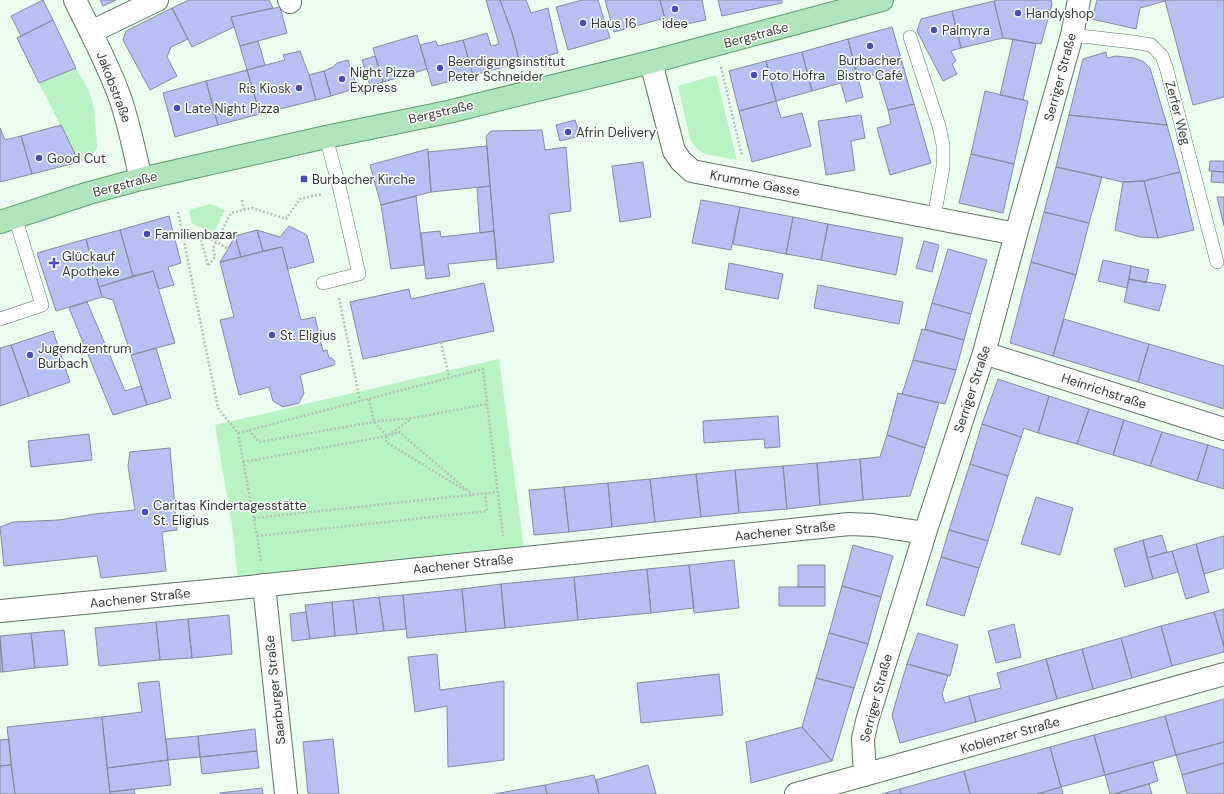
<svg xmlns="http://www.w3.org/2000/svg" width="1224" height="794" viewBox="0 0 1224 794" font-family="'DM Sans',sans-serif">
<rect width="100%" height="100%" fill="#ebfdee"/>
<path fill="#b9f3c4" d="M76 68 88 89 94 107 97 147 93 156 79 162 39 83Z
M716 75 737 160 705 154 696 148 690 139 678 86Z
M210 204 225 210 214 232 192 224 189 210Z
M499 359 525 557 239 588 232 525 215 425Z"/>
<path fill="#b6c0f3" stroke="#868a9d" d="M43 0 53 20 21 36 11 16Z
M100 0H116L103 6Z
M189 0H269L273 8 231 17 234 27 192 47 172 8Z
M486 0H500L512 33 520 63 473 75 463 40 487 33 491 46 499 44Z
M500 0H526L531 13 548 8 558 53 520 63 512 33Z
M582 0H598L610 38 568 50 556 7Z
M605 0H660L665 18 614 32Z
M660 0H702L706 20 667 28Z
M718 0H782V3L722 16Z
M998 0H1051L1052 4 1041 44 1003 38 994 1Z
M1097 0H1165V1L1140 8 1136 29 1092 19Z
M1170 0H1224V97L1193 105 1165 1Z
M994 1 1003 38 961 48 952 11Z
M280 7 287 33 240 46 231 17Z
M172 8 188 39 171 47 167 57 177 76 150 90 123 40 126 31Z
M952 11 961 48 951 51 956 61 952 64 957 74 943 81 917 31 921 19Z
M53 20 76 68 39 83 17 38Z
M892 27 914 104 888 110 877 74 857 79 848 39Z
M417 35 427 69 383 82 373 48Z
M848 39 863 97 846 102 841 83 812 91 802 52Z
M1013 39 1036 44 1023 100 1000 95Z
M463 40 473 75 432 86 420 45 436 41 438 46Z
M258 41 265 65 247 70 240 46Z
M300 51 309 75 316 100 260 114 247 70 285 60 283 55Z
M802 52 812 91 776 101 766 61Z
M1106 52 1107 58 1116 56 1134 58 1144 62 1150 68 1167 125 1069 115 1083 59Z
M375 56 383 82 370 86 362 60Z
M348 60 357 88 331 96 324 71 333 67 337 63Z
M766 61 776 101 739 111 729 71Z
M247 70 260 114 218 125 206 81Z
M324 71 331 96 316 100 309 75Z
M206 81 218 125 175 137 163 93Z
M985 91 1028 101 1014 164 971 154Z
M776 101 781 118 802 113 811 146 752 162 739 111Z
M914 104 931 163 890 175 877 128 891 124 888 110Z
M861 115 865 138 851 141 855 170 826 175 818 121Z
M1069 115 1167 125 1180 172 1144 181 1123 182 1056 167Z
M575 120 580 136 560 141 556 125Z
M61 125 79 162 32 174 21 136Z
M0 128 5 140 21 136 32 174 0 182Z
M542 130 545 150 566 147 571 211 549 214 554 262 497 269 486 136 491 131Z
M487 146 490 186 431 192 428 152Z
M428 149 431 192 381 205 370 165Z
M971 154 1014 164 1003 213 959 203Z
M1210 161H1224V172L1209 171Z
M643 162 651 217 620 222 612 166Z
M1056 167 1102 177 1089 223 1044 212Z
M1212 171 1224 172V183L1211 182Z
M1180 172 1194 230 1158 238 1144 181Z
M1144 181 1158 238 1140 237 1115 230 1123 182Z
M490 186 494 231 480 233 477 188Z
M416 196 424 265 391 269 381 205Z
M1217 197H1224V226L1221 213Z
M701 200 740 207 731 250 692 243Z
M740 207 793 217 786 254 733 244Z
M1044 212 1089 223 1076 275 1031 262Z
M169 216 181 263 168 267 174 285 159 289 153 271 133 276 120 230Z
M793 217 828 224 821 260 786 254Z
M828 224 903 238 896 275 821 260Z
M289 226 307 235 314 262 288 269 282 247 263 251 257 230 280 237Z
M120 230 133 276 99 287 86 239Z
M257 230 263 251 241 257 235 236Z
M440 231 441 237 494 231 497 259 448 264 450 276 426 279 421 233Z
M235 236 241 257 220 262 228 249Z
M86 239 102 297 56 311 37 253Z
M924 241 939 245 932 272 916 268Z
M282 247 301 320 315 317 323 351 327 350 329 358H332L335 362 334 365 331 366 300 375 304 393 299 403 283 407 273 401 269 387 239 395 220 320 234 317 220 262Z
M948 249 987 260 971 314 932 303Z
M1103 260 1131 266 1127 288 1098 281Z
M1031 262 1076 275 1053 356 1010 343Z
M729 263 783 274 778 299 725 289Z
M1131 266 1149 270 1146 283 1129 279Z
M153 271 175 343 131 355 113 300 102 297 99 287Z
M1129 279 1166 285 1159 311 1124 302Z
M484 283 494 331 363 359 350 302 409 289 411 299Z
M818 285 903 302 899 324 814 308Z
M87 302 125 391 141 386 147 405 113 415 69 308Z
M932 303 971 314 964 340 925 329Z
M1064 319 1149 344 1138 382 1053 356Z
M922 329 964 340 956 370 913 360Z
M53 331 70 382 29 396 11 345Z
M1149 344 1224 366V409L1138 382Z
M11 345 29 396 0 406V348Z
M156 348 171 398 147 405 131 355Z
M913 360 956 370 945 404 902 394Z
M998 379 1049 396 1038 433 1024 428 1021 437 982 424Z
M898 393 939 403 925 448 887 435Z
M1049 396 1089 409 1077 444 1038 433Z
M1089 409 1124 420 1113 455 1077 444Z
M778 416 780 447 765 448 764 439 704 443 703 421Z
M1124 420 1162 432 1150 466 1113 455Z
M982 424 1021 437 1008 476 970 464Z
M1162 432 1208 445 1197 481 1150 466Z
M89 434 92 460 31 467 28 441Z
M887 435 925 448 910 496 863 500 860 459 880 457Z
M1208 445 1224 450V489L1197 481Z
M170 448 177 530 162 532 166 571 101 578 97 556 4 566 0 527 13 522 59 520 94 514 135 510 128 466 130 452Z
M860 459 863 500 820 505 817 463Z
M817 463 820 505 787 509 783 466Z
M970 464 1008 476 988 541 949 530Z
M783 466 787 509 739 513 735 470Z
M735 470 739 513 701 517 696 474Z
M696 474 701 517 655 522 650 479Z
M650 479 655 522 612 527 608 483Z
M608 483 612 527 569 532 564 487Z
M564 487 569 532 534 535 529 490Z
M1036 497 1073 508 1060 555 1021 544Z
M949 530 988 541 979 568 941 557Z
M1162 535 1167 552 1147 558 1143 540Z
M1224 536V568L1204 574 1196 544Z
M1143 540 1153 579 1125 587 1114 549Z
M1196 544 1209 592 1186 599 1172 551Z
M853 545 893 556 881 597 842 586Z
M1172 551 1178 572 1153 579 1147 558Z
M941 557 979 568 964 616 926 605Z
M734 560 739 608 694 613 689 565Z
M689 565 694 608 651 613 647 569Z
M798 565H825V587H798Z
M647 569 651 613 578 620 574 577Z
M574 577 578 620 505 628 501 584Z
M501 584 505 628 466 632 462 589Z
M842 586 881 597 868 644 829 633Z
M779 587H825V606H779Z
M462 589 466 632 407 638 403 595Z
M403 595 406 629 384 631 379 597Z
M379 597 384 631 357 634 353 600Z
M353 600 357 634 335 636 332 602Z
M332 602 335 636 310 639 305 605Z
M1224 609V646L1214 612Z
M306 612 310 639 292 641 290 614Z
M1214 612 1224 646V652L1172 666 1161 626Z
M229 615 232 654 192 658 188 619Z
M188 619 192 658 160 660 156 622Z
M156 622 160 660 99 666 95 628Z
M1014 624 1021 657 996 663 988 631Z
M1161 626 1172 666 1132 678 1121 638Z
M64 630 68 665 35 668 31 633Z
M31 633 35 668 3 672 0 636Z
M829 633 868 644 854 688 816 678Z
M918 633 958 645 950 676 907 664Z
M1121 638 1132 678 1093 689 1082 649Z
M0 644 3 672H0Z
M1082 649 1093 689 1057 699 1046 659Z
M437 654 440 690 504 681V760L448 767 447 706 415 712 408 657Z
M1046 659 1057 699 976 722 969 696 1001 688 997 673Z
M907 664 948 675 942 694 945 703 969 696 976 722 900 743 892 715Z
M719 674 723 715 641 723 637 683Z
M816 678 854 688 832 761 802 727Z
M159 681 168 760 107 768 102 717 142 712 138 683Z
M1224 699V742L1176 755 1165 716Z
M1165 716 1176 755 1105 775 1094 735Z
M102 717 110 794H15L7 727Z
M802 727 832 761 751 783 746 742Z
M255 729 257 751 200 757 198 736Z
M1094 735 1105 775 1061 787 1050 747Z
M198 736 200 757 168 760 166 739Z
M9 739 11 765 0 766V740Z
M333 739 339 794H308L303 742Z
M1224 742V763L1182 775 1176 755Z
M1050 747 1061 787 1037 794H970L964 771Z
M257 751 259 768 202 774 200 757Z
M168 760 171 785 110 792 107 768Z
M1153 762 1158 781 1114 794H1110L1105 775Z
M1224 763V794H1187L1182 775Z
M11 765 15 794H0V766Z
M648 765 656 794H599L596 780Z
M964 771 970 794H901L900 789Z
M594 775 599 794H547L545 785Z
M1149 784 1152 794H1114Z
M545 785 547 794H494Z
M1061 787 1063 794H1037Z
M262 788 263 794H220V793Z
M134 789 135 794H110V792Z
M900 789 901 794H882Z"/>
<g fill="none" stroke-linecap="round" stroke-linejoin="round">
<defs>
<path id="lane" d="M1072 35 1133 42 1151 45 1162 56 1166 67 1217 262
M910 37 939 126 943 145V167L934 218
M323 283 359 274 340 190 326 137
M0 319 42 305 15 217"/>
<path id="street" d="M289 0 290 2
M91 32 157 0
M651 62 674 151 681 161 692 171 1016 234
M984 353 1224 429
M264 585 286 794
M0 611 239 588 849 524 873 525 925 533
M865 775 863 739 867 721 925 533 984 353 1016 234 1072 35 1079 0
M796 794 1224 674"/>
<path id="secondary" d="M75 0C90 31 107 62 119 95 129 122 134 151 141 179"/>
<path id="primary" d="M0 222 89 193 141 179 326 137 448 112 651 62 882 0"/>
</defs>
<use href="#lane" stroke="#617164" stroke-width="14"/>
<use href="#street" stroke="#617164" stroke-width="24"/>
<use href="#secondary" stroke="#617164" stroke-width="24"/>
<use href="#primary" stroke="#619c6f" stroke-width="24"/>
<path stroke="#b2c1b5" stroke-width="2.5" stroke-dasharray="2 2" stroke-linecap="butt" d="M721 67 742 156
M242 200 244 209
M178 212 218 408 238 433 257 536 261 561
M182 229 200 235 208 266 215 257 213 248 231 213 252 208 286 219 300 199 322 194
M200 235 217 242 228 249
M339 298 360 401
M441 342 449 377
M369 399 374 422 387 436
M249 430 259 442 379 421 413 418 487 404
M238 433 483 369 503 536
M391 435 399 432 473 495
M387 436 386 442 466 491
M243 462 387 436 411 419
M254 518 498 492
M257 536 487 511 485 494"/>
<use href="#lane" stroke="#fff" stroke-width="13"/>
<use href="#street" stroke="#fff" stroke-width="22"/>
<use href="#secondary" stroke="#fff" stroke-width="22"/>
<use href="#primary" stroke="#afe4bc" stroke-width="22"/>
</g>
<g fill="#464bc0" stroke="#fff" stroke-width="1.5">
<circle cx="675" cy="9" r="4"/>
<circle cx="1018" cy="13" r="4"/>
<circle cx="583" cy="23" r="4"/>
<circle cx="934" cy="30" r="4"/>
<circle cx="870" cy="46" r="4"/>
<circle cx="440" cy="68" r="4"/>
<circle cx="754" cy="75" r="4"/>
<circle cx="342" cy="79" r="4"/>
<circle cx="299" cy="88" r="4"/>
<circle cx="177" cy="108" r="4"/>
<circle cx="568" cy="132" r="4"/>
<circle cx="39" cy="158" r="4"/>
<rect x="300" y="175" width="8" height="8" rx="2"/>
<circle cx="147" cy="234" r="4"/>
<path d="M52 257h4v4h4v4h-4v4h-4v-4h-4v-4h4z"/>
<circle cx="272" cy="335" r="4"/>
<circle cx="30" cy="355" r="4"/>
<circle cx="145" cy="512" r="4"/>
</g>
<g text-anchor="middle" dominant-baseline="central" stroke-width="3" stroke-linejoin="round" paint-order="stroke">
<g font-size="13" fill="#323933" stroke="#fff" text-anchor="start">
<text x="1026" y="13">Handyshop</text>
<text x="591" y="23">Haus 16</text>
<text x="675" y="23" text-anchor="middle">idee</text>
<text x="942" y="30">Palmyra</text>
<text x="870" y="60" text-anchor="middle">Burbacher<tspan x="870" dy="15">Bistro Café</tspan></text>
<text x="448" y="61">Beerdigungsinstitut<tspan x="448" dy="15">Peter Schneider</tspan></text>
<text x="350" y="72">Night Pizza<tspan x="350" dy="15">Express</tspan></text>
<text x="762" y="75">Foto Hofra</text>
<text x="291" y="88" text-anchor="end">Ris Kiosk</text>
<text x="185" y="108">Late Night Pizza</text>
<text x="576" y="132">Afrin Delivery</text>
<text x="47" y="158">Good Cut</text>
<text x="312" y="179">Burbacher Kirche</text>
<text x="155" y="234">Familienbazar</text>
<text x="62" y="256">Glückauf<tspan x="62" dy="15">Apotheke</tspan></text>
<text x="280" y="335">St. Eligius</text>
<text x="38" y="348">Jugendzentrum<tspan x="38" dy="15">Burbach</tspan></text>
<text x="153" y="505">Caritas Kindertagesstätte<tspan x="153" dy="15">St. Eligius</tspan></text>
</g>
<g font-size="13" fill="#323933" stroke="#fff">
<text transform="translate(756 35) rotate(-15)">Bergstraße</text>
<text transform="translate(1060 77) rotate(-75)">Serriger Straße</text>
<text transform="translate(114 87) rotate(69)">Jakobstraße</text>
<text transform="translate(441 112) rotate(-13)">Bergstraße</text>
<text transform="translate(1178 113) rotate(75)">Zerfer Weg</text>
<text transform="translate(755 183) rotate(11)">Krumme Gasse</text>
<text transform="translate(125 184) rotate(-15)">Bergstraße</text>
<text transform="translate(972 389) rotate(-72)">Serriger Straße</text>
<text transform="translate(1104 391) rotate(18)">Heinrichstraße</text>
<text transform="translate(785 531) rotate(-6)">Aachener Straße</text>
<text transform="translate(463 564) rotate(-6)">Aachener Straße</text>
<text transform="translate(140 598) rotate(-6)">Aachener Straße</text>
<text transform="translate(275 690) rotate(-96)">Saarburger Straße</text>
<text transform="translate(876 698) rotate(-75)">Serriger Straße</text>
<text transform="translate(1010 735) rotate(-16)">Koblenzer Straße</text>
</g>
</g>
</svg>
